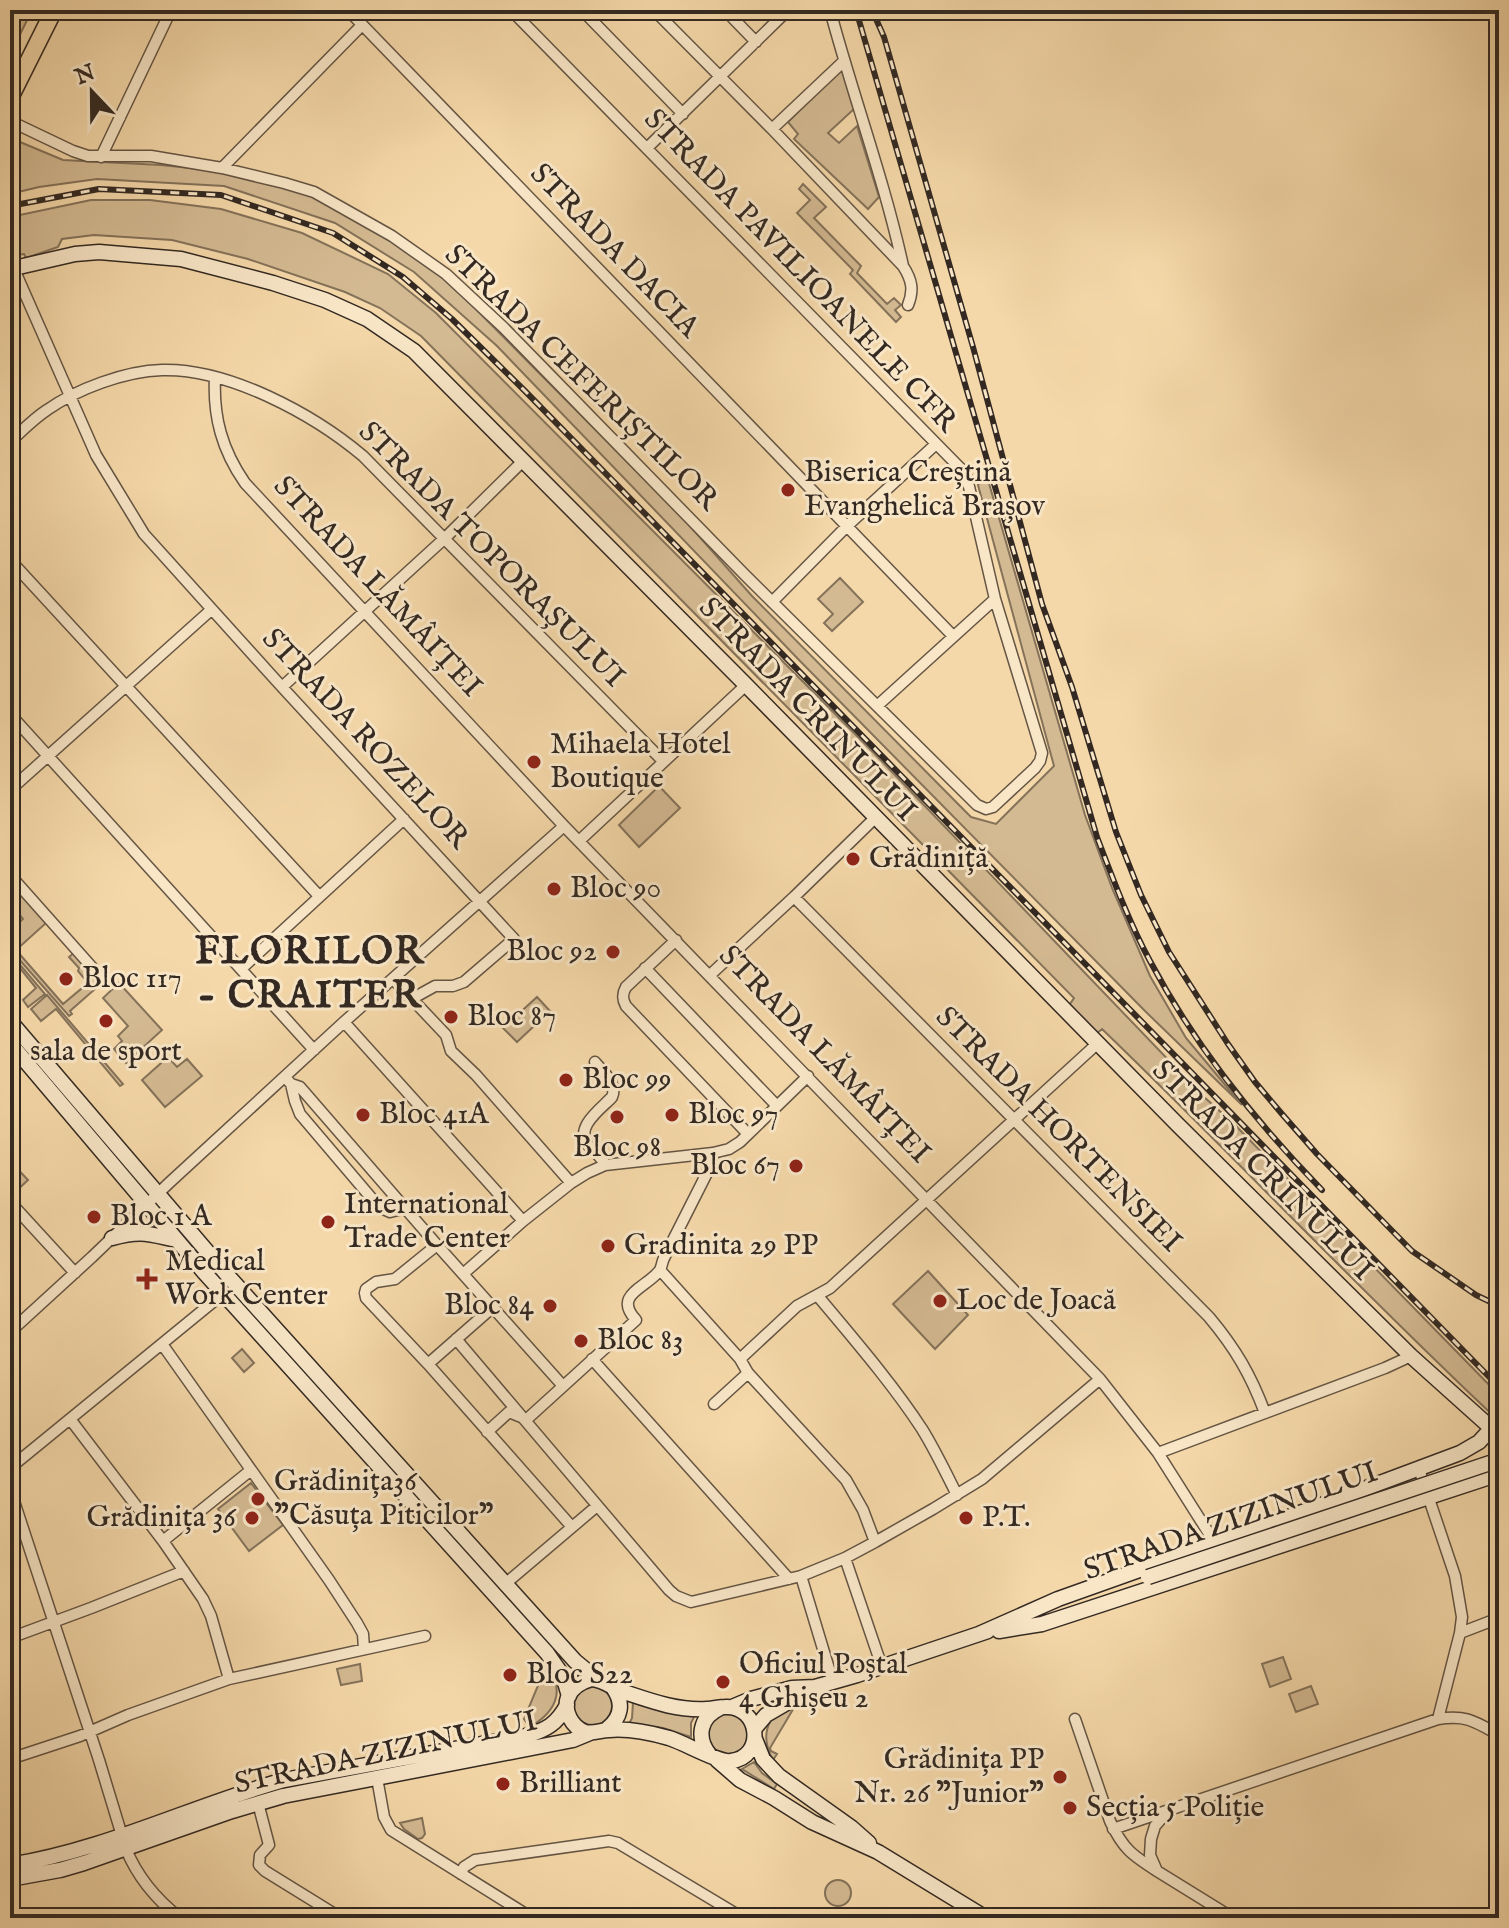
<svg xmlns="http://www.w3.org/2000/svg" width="1509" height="1928" viewBox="0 0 1509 1928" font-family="'IM FELL English',serif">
<rect width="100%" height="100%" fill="#f5d8a9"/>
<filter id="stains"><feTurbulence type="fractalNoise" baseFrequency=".0025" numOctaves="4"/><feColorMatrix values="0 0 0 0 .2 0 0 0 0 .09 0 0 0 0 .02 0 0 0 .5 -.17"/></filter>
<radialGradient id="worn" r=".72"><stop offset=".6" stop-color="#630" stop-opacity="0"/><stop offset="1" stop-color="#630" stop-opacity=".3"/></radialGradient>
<path fill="#d4ba92" stroke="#84725a" stroke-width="2" d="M10 10H32L10 55Z
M842 68 854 109 828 133 839 143 857 126 879 197 868 209 794 139 798 134 788 122Z
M20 142 63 160 161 165 239 173 313 194 432 265 681 516 752 596 971 817 996 824 1054 766 978 485 986 473 1085 815 1112 888 1150 976 1186 1038 1242 1105 1146 1012 799 660 497 346 414 272 335 223 224 186 97 179 39 187 10 194V144Z
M803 184 826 207 814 218 861 266 857 273 887 304 894 298 901 305 895 310 901 317 896 322 850 274 853 270 797 213 810 200 799 189Z
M91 200H150L221 209 302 233 388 274 436 313 873 752 1203 1096 1234 1124 1499 1395V1421C1363 1294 1236 1158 1102 1029L1095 1035 1068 1007 1074 998 421 336 380 308 345 292 248 259 172 240 94 235 62 239 58 247 26 258 24 254 10 256V217Z
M840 578 863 602 832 631 824 623 833 614 818 599Z
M659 786 680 808 639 847 619 825Z
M15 888 46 923 16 950 63 1004 88 983 78 971 79 968 69 957 75 952 103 982 70 1011 72 1014 69 1016 10 949V931L23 919 14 908 18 903 12 896 10 897V891Z
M10 953 45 994 28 1007 23 1000 36 988 10 956Z
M119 983 162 1030 126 1063 114 1049 122 1041 118 1036 128 1026 103 998Z
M47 995 123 1084 120 1086 56 1009 41 1021 31 1009Z
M537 997 550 1011 517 1042 503 1028Z
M168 1057 177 1067 187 1059 202 1076 165 1107 142 1080Z
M11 1162 28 1180 12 1195 10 1193Z
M928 1271 968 1315 935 1349 893 1304Z
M242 1349 254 1363 244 1372 232 1358Z
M251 1483 283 1525 249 1551 218 1509Z
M1283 1657 1291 1679 1270 1687 1262 1664Z
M543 1660C566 1687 559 1710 530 1727L524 1719 542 1676 539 1668Z
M360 1664 362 1681 341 1685 337 1669Z
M1311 1686 1318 1704 1296 1712 1289 1694Z
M574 1706a19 19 0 1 1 38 0a19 19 0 1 1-38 0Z
M633 1702 696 1713 691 1723V1737L663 1728 629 1724 632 1718Z
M803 1703 801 1706H795L770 1748 771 1751 777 1754 773 1760C757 1731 771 1707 803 1703Z
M708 1734a20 20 0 1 1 40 0a20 20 0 1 1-40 0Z
M754 1762 762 1773 777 1784 774 1789 742 1769Z
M422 1818 425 1834 422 1838 418 1839 404 1829 400 1823Z
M825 1893a13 13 0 1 1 26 0a13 13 0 1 1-26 0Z"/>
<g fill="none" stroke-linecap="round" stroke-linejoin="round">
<defs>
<path id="street" d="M348 10 953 636
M582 10 683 114
M654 10 772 129 903 266C912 280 914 290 908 305
M725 10 756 42
M830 10C853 96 884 179 903 266
M10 121 73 151 88 156H151L222 168 284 183 314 192 392 236 446 274 503 327 745 575 977 805 986 809 993 807 1035 768 1040 761 1042 753 995 599 967 478 964 472 511 10
M772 129 844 61
M647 148 788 10
M101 157 171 10
M222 168 362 25
M14 269 96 455 144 534 282 687 514 939 464 982 453 986H435L417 996 406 993
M215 377C213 417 222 450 245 483L564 826 1100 1379 1158 1453 1215 1543
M10 442C22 431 33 419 47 410 77 389 125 371 162 370 228 368 313 414 363 456L663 761
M10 560 319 896
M772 602 847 526 936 444
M282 687 445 538 524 460
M877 706 995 599
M10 714 314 1050
M10 790 211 610
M579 841 746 685
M10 875 106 983
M794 897 1209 1317C1235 1348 1251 1375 1265 1413
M676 940 626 987C622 994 622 999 626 1006L748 1134
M645 968 777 1106
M241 969 404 819
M710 975 794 897 876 817
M393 979 446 1035 451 1051 476 1075 571 1183
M344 1022 523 1221
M595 1062C603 1072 618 1084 612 1097 601 1109 574 1127 588 1145 594 1152 601 1156 605 1165
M285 1077 291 1084 300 1087 437 1245 563 1386
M291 1084 295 1101 300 1114 379 1207 390 1212 406 1208
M10 1202 75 1273
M437 1245 395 1279 376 1282 366 1289 365 1293 366 1298 428 1364 572 1527
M660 1270 740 1359 748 1373 846 1480 863 1510 875 1542
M463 1274 523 1221 571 1183 587 1173 605 1165 713 1153 729 1149 740 1142 808 1076
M817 1295C852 1337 892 1383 922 1429 935 1450 946 1473 957 1495
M10 1332 92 1257 169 1183 344 1022 564 826
M456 1339 669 1590 676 1596 691 1602 801 1576 845 1558 875 1542 933 1509 982 1479 1100 1379
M162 1344 329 1580 357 1623 363 1634 364 1649
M592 1359 789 1579
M740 1359 797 1306 830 1288 1098 1043
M428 1364 493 1307
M714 1404 748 1373
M70 1419 163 1541 203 1599 211 1616 229 1679
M526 1420 636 1320C612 1294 647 1288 660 1270 662 1266 662 1262 664 1258L709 1169 713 1153
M487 1432 509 1412 521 1417
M1158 1453 1385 1368 1411 1356
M10 1468 224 1293
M1419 1469 1455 1576 1462 1617 1460 1633 1438 1719
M10 1489 99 1760 126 1849C137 1876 157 1900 180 1918
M163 1541 251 1470
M845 1558 882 1667
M801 1576 833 1682
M505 1584 597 1506
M1460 1633 1499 1618
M10 1638 91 1608 184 1571
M1075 1719 1110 1821C1123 1849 1132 1855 1157 1871
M10 1759 80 1736 128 1715 229 1679 425 1636
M377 1778 384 1817 391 1830 532 1918
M258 1803 269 1845 260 1855 259 1865 265 1871 341 1918
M1168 1811 1155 1826 1151 1839 1150 1855 1157 1871 1233 1918
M1113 1829 1438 1719C1467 1715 1474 1721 1499 1735
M461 1874 464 1867 475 1860 609 1841 618 1843 743 1918"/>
<path id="secondary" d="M10 269 75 254 99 252 181 259 273 283 325 300 367 319 414 351 746 685 1177 1124 1411 1356 1499 1435
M10 1021 229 1277 575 1661 598 1680
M10 1043 203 1271 547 1653 563 1676 569 1696
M112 1238C142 1230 148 1234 177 1240
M999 1631 1042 1624 1499 1474
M979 1634 1058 1599 1305 1511 1460 1453 1479 1442 1492 1428
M591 1679C605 1680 612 1688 624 1692 651 1701 678 1711 707 1709 713 1709 719 1707 725 1707 760 1705 766 1757 731 1761 719 1763 685 1743 669 1738 651 1733 629 1728 609 1730 601 1730 594 1734 585 1732 572 1727 563 1711 568 1697 572 1687 581 1682 591 1679Z
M732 1707 751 1699 792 1688 815 1687 857 1675 988 1631
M755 1728 766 1715 811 1689
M607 1729C621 1718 624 1704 614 1689
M755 1739 763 1759 779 1776 852 1828 869 1843
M709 1754C696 1737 700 1717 720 1708
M717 1760 740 1780 774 1798 812 1822 878 1852 986 1918
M10 1865C105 1850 192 1806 284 1780L526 1736C546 1730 557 1724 567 1705
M10 1879 60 1870 84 1863 232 1811 283 1796 573 1740 590 1733"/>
<path id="primary" d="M10 98 54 10"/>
</defs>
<use href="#street" stroke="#645544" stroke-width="13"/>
<use href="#secondary" stroke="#332922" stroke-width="17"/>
<use href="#primary" stroke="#332922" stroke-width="19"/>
<use href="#street" stroke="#f8e6c7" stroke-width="10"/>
<use href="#secondary" stroke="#f8e6c7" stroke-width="14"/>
<use href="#primary" stroke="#f5d8a9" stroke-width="16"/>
<defs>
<path id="rail" d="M856 10 1097 837C1113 879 1129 922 1150 961 1195 1046 1255 1121 1322 1190
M872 10 884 37 973 347 1042 604 1072 687 1116 832 1141 895 1169 952 1228 1044 1255 1082 1282 1114 1317 1154 1412 1251 1476 1295 1499 1306
M10 206 99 189 221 195 333 233 403 277 452 319 525 391 1499 1387"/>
</defs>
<use href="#rail" stroke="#332922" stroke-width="6"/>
<use href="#rail" stroke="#f8e6c7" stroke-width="3" stroke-dasharray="9" stroke-linecap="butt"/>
<defs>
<path id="secondary-bridge" d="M1148 1577 1499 1460"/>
</defs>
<use href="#secondary-bridge" stroke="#332922" stroke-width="17" stroke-linecap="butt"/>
<use href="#secondary-bridge" stroke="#f8e6c7" stroke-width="14"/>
</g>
<g fill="#8f2418" stroke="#f8e6c7" stroke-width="3">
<circle cx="788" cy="490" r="8"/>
<circle cx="534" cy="762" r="8"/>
<circle cx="853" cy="859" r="8"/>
<circle cx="554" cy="889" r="8"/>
<circle cx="613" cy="952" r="8"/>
<circle cx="66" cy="979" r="8"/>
<circle cx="451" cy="1017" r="8"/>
<circle cx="106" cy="1021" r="8"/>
<circle cx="566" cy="1080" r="8"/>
<circle cx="363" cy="1115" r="8"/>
<circle cx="672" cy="1115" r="8"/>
<circle cx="617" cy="1117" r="8"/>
<circle cx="796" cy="1166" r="8"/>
<circle cx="94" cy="1217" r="8"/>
<circle cx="328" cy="1222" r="8"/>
<circle cx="608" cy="1246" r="8"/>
<path d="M143 1267h8v8h8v8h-8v8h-8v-8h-8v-8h8z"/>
<circle cx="940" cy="1301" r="8"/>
<circle cx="550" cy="1306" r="8"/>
<circle cx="581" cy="1341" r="8"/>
<circle cx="258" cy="1499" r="8"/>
<circle cx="252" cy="1518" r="8"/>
<circle cx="966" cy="1518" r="8"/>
<circle cx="510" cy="1675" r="8"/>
<circle cx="723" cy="1682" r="8"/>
<circle cx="1060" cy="1777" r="8"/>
<circle cx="503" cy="1784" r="8"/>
<circle cx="1070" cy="1808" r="8"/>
</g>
<g text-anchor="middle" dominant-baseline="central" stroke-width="6" stroke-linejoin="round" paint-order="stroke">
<g font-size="30" fill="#332922" stroke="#f8e6c7">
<text transform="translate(614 251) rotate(46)">STRADA DACIA</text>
<text transform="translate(800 271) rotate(46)">STRADA PAVILIOANELE CFR</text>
<text transform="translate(581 378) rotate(44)">STRADA CEFERIȘTILOR</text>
<text transform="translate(491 555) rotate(45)">STRADA TOPORAȘULUI</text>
<text transform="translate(377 587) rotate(47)">STRADA LĂMÂIȚEI</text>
<text transform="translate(807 710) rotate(46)">STRADA CRINULUI</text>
<text transform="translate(365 739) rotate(47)">STRADA ROZELOR</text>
<text transform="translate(824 1055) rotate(46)">STRADA LĂMÂIȚEI</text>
<text transform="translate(1058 1130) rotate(45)">STRADA HORTENSIEI</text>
<text transform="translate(1262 1171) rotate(45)">STRADA CRINULUI</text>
<text transform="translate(1231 1522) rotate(-19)">STRADA ZIZINULUI</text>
<text transform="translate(386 1753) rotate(-12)">STRADA ZIZINULUI</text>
</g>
<g font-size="30" fill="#332922" stroke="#f8e6c7" text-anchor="start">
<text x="804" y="473">Biserica Creștină<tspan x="804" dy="34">Evanghelică Brașov</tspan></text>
<text x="550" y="745">Mihaela Hotel<tspan x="550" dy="34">Boutique</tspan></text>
<text x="869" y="859">Grădiniță</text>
<text x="570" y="889">Bloc 90</text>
<text x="597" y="952" text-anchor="end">Bloc 92</text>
<text x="82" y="979">Bloc 117</text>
<text x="467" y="1017">Bloc 87</text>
<text x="106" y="1052" text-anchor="middle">sala de sport</text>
<text x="582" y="1080">Bloc 99</text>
<text x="379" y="1115">Bloc 41A</text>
<text x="688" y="1115">Bloc 97</text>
<text x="617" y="1148" text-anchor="middle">Bloc 98</text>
<text x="780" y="1166" text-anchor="end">Bloc 67</text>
<text x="344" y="1205">International<tspan x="344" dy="34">Trade Center</tspan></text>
<text x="110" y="1217">Bloc 1 A</text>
<text x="624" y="1246">Gradinita 29 PP</text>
<text x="165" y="1262">Medical<tspan x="165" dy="34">Work Center</tspan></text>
<text x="956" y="1301">Loc de Joacă</text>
<text x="534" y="1306" text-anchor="end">Bloc 84</text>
<text x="597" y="1341">Bloc 83</text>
<text x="274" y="1482">Grădinița36<tspan x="274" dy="34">"Căsuța Piticilor"</tspan></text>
<text x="236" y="1518" text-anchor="end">Grădinița 36</text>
<text x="982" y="1518">P.T.</text>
<text x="739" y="1665">Oficiul Poștal<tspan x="739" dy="34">4 Ghișeu 2</tspan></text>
<text x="526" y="1675">Bloc S22</text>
<text x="1044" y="1760" text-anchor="end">Grădinița PP<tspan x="1044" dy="34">Nr. 26 "Junior"</tspan></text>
<text x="519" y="1784">Brilliant</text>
<text x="1086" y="1808">Secția 5 Poliție</text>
</g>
<g font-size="38" font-weight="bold" letter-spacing="2" fill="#332922" stroke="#f8e6c7">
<text x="310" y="953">FLORILOR<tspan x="310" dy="44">- CRAITER</tspan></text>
</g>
</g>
<rect width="1509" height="1928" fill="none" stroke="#f5d8a9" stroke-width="40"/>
<rect x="12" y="12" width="1485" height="1904" fill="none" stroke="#332922" stroke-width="4"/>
<rect x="20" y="20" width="1469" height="1888" fill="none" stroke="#332922" stroke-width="2"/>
<g transform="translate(92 92) rotate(338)" stroke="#f8e6c7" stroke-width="6" paint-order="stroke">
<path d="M0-6L14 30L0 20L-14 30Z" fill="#332922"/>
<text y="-12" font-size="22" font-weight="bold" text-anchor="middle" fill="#332922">N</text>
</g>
<rect width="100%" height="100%" filter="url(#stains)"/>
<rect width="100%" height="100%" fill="url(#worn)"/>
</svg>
